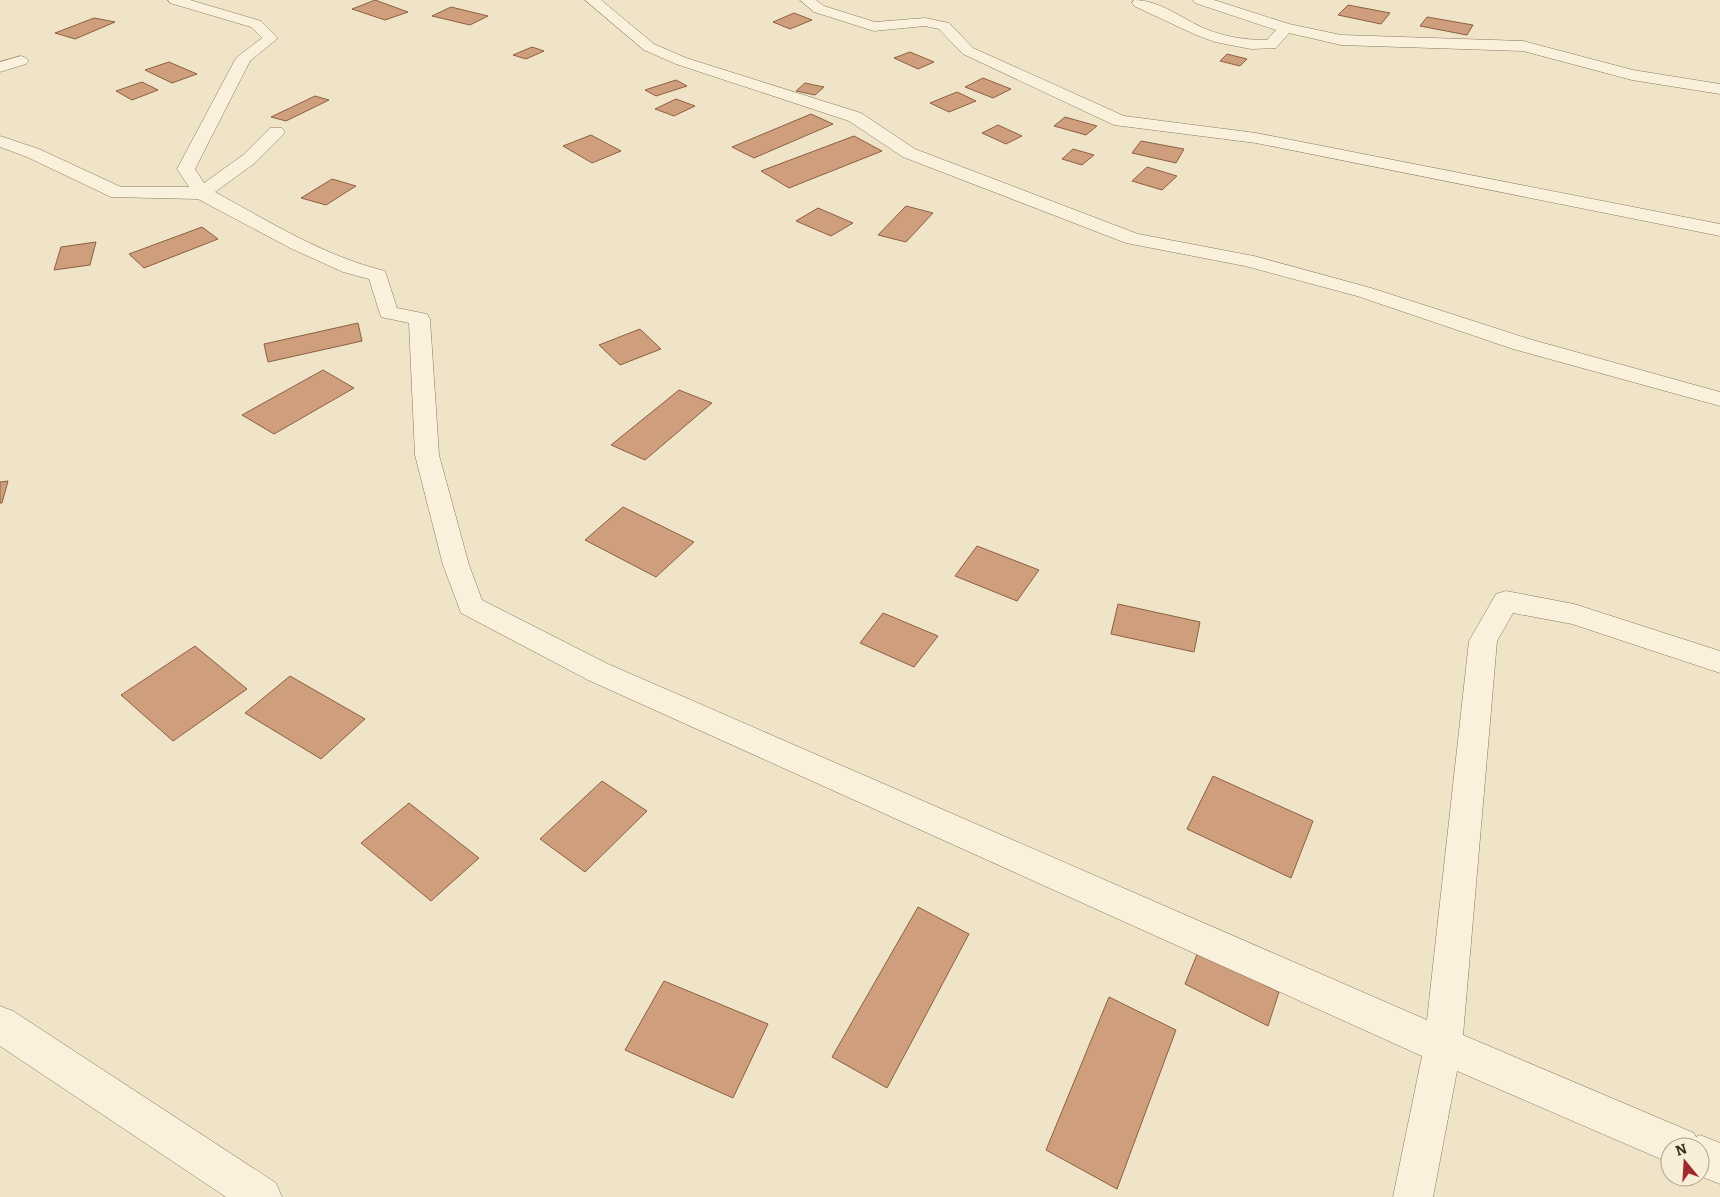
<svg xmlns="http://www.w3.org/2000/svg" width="1720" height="1197" viewBox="0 0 1720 1197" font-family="Bitter,serif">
<rect width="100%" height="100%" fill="#f0e4c8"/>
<path fill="#cf9f7d" stroke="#8d5f41" d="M375 0 408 12 385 20 352 9Z
M1348 5 1390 13 1381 24 1338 15Z
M451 7 488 16 470 25 432 16Z
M794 13 812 20 790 29 773 22Z
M1427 17 1473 25 1467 35 1420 26Z
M94 18 115 22 75 39 55 33Z
M532 47 544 51 526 59 513 55Z
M910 52 934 62 918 69 894 58Z
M1227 54 1247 59 1240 66 1220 61Z
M169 62 197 74 172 83 145 70Z
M983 78 1011 89 993 98 965 87Z
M676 80 687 86 656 96 645 90Z
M142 82 158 90 132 100 116 91Z
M805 83 824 87 815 95 796 91Z
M957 92 976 101 949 112 930 103Z
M315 96 329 100 286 121 271 117Z
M676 99 695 106 674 116 655 109Z
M811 114 833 124 754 158 732 147Z
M1065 117 1097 126 1086 135 1054 126Z
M998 125 1022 136 1006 144 982 133Z
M591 135 621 151 592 163 563 146Z
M854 136 882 151 789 188 761 171Z
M1141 141 1184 149 1176 163 1132 153Z
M1073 149 1094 155 1082 165 1062 159Z
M1147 167 1177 176 1162 190 1132 181Z
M332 179 356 186 326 205 301 198Z
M906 206 933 213 906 242 878 235Z
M818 208 853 223 831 236 796 221Z
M202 227 218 239 144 268 129 254Z
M96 242 90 265 54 270 61 247Z
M358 323 362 341 268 362 264 344Z
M640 329 661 349 620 365 599 345Z
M323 370 354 388 274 434 242 415Z
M679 390 712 403 645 460 611 445Z
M8 481 2 503H0V482Z
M623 507 694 542 656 577 585 540Z
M977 546 1039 570 1017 601 955 576Z
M1118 604 1200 622 1194 652 1111 634Z
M883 613 938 636 914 667 860 643Z
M195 646 247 689 173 741 121 695Z
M290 676 365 719 321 759 245 713Z
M1213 776 1313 821 1291 878 1187 829Z
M602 781 647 811 585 872 540 839Z
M409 803 479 858 431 901 361 843Z
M918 907 969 934 887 1088 832 1057Z
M1198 952 1279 992 1268 1026 1185 984Z
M664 981 768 1024 733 1098 625 1050Z
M1109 997 1176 1030 1117 1189 1046 1150Z"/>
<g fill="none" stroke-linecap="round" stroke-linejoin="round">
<defs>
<path id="minor" d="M168 0H190L261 21 278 38 250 61 195 169 204 183 243 155 270 128H282L285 132 282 136 255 163 215 192C270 222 324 256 385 271L397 308 427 314 430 319 439 455 469 565 482 600 608 664 1427 1020 1469 641 1496 594 1506 591 1574 604 1720 651V673L1572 624 1513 613 1497 641 1463 1035 1694 1133 1696 1137 1700 1135 1720 1143V1184L1700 1176V1147H1670V1163L1457 1071 1433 1197H1393L1422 1056 588 680 461 613 443 565 415 455 409 323 381 317 369 279 343 272 290 248 198 199 111 197 27 157 0 147V136L39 149 121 187H189L177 169 236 58 262 38 251 27 170 3Z
M585 0H601L654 44 686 58 861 113 915 149 1138 234 1254 256 1371 288 1529 339 1720 392V406L1513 349 1357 296 1245 266 1126 243 903 157 849 121 676 64 644 50Z
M800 0H816L824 6 875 22 925 18 949 23 973 48 1124 116 1256 133 1720 224V236L1256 143 1114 125 963 54 939 29 925 26 874 31 814 12Z
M1134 0C1160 0 1182 19 1206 29 1225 37 1246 40 1267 40L1276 30 1195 3 1193 0H1214L1289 24 1341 35 1523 41 1633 70 1720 84V94L1632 80 1523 51 1341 45 1289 33 1276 48 1251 49 1215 42 1196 35 1134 6 1132 3Z
M21 56 26 58 29 61 26 64 0 72V62Z
M0 1006 13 1011 276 1183 282 1197H226L0 1046Z"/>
</defs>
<use href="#minor" stroke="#8d765c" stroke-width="1"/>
<use href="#minor" fill="#faf1dc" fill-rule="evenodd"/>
</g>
<g transform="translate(1685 1162) rotate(342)"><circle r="24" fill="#f7eed8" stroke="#ada18e"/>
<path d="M0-4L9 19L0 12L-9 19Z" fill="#9e2a2b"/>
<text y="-8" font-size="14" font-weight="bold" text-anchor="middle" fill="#3d2e20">N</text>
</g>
</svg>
